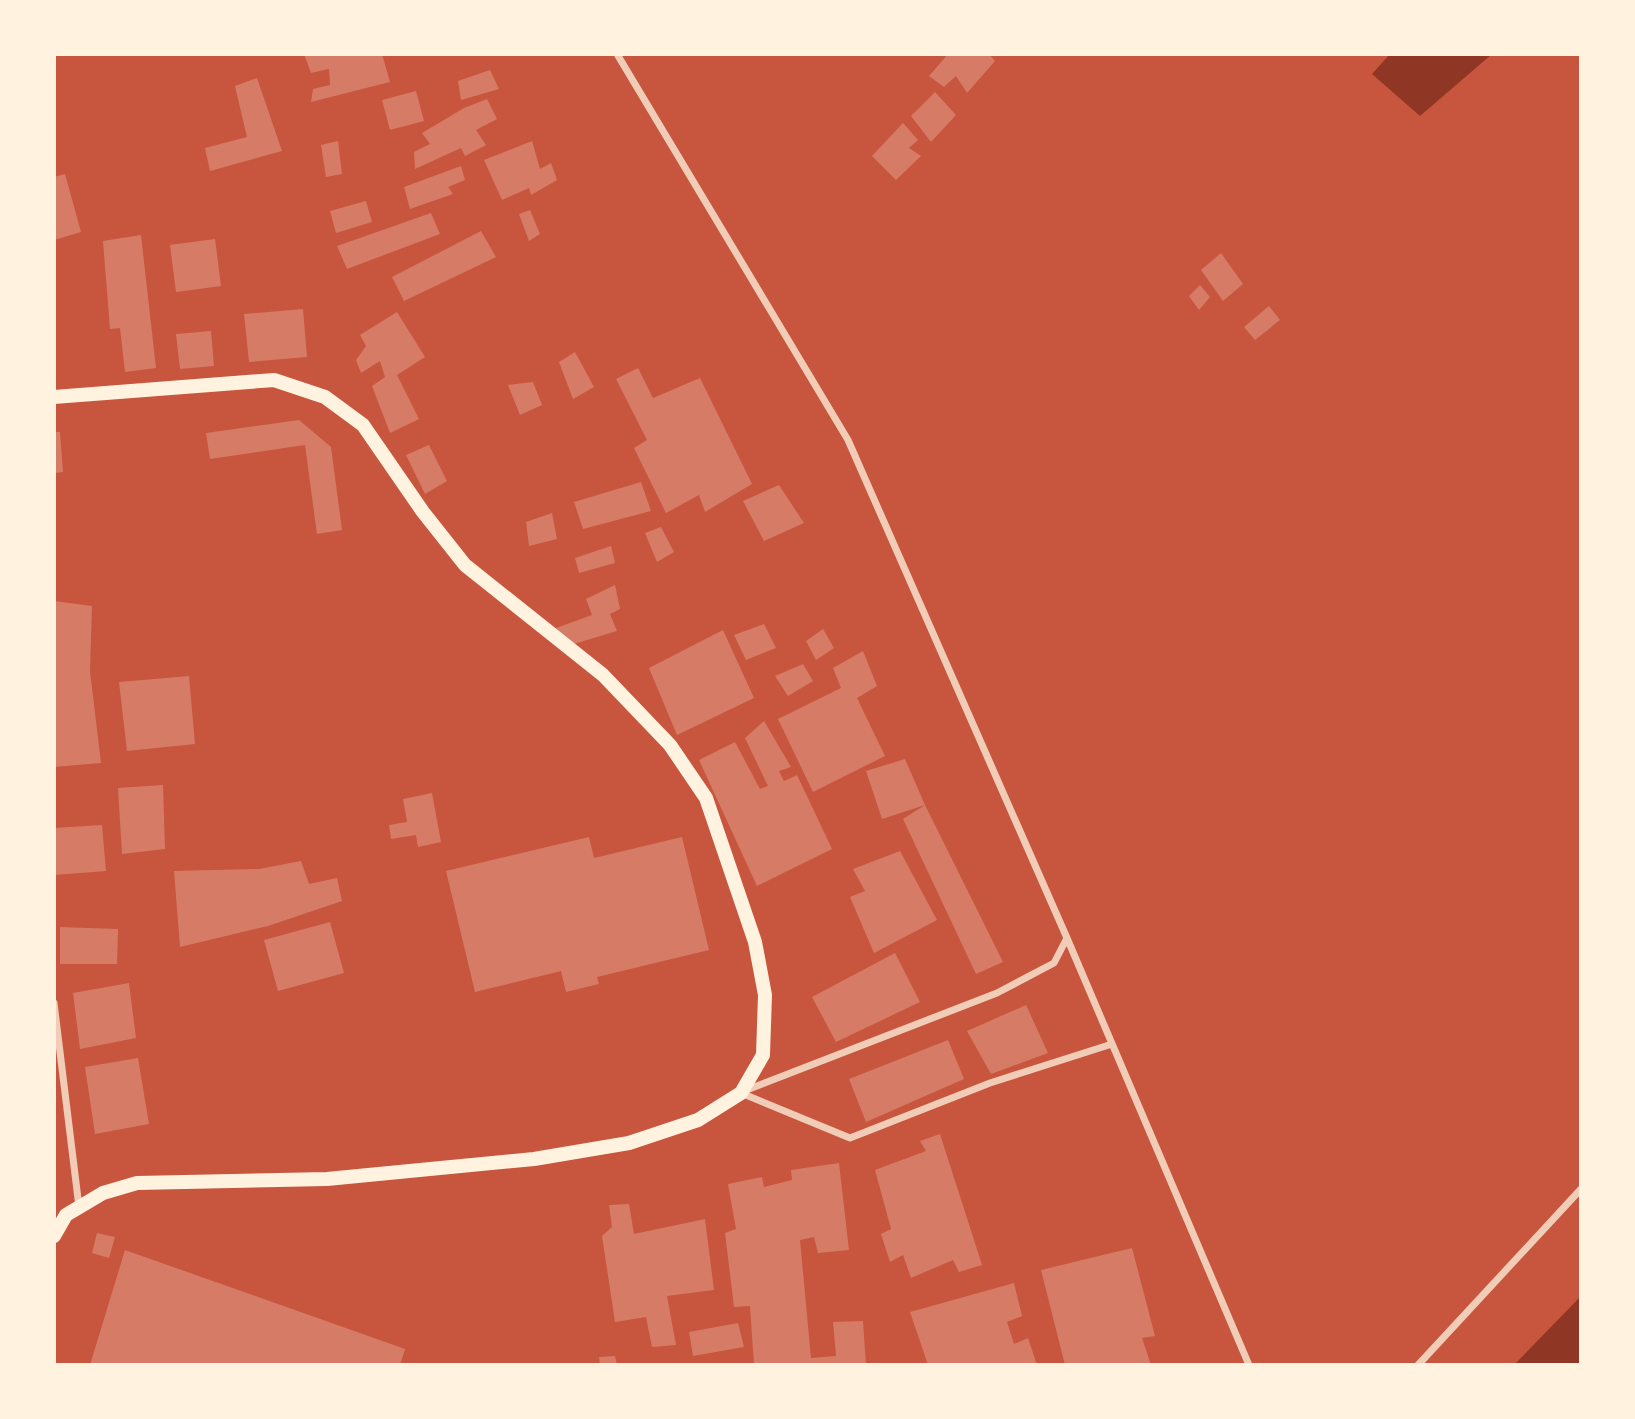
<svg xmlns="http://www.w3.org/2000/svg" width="1635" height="1419" viewBox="0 0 1635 1419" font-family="Jost,sans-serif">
<rect width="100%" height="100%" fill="#c8553d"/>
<path fill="#8f3625" d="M1390 54H1492L1420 116 1372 74Z
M1581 1296V1365H1514Z"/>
<path fill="#d67c66" d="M304 54H382L390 82 311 102 313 89 330 85 329 69 311 73Z
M948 54H989L995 61 967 93 956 76 944 87 929 76Z
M490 70 499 89 461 100 458 81Z
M257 78 282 151 210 171 205 148 247 137 235 86Z
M416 91 424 121 390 130 382 100Z
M935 92 956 115 931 142 911 116Z
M487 99 497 119 476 130 486 145 465 156 461 148 415 169 414 152 430 144 422 133 464 108Z
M903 123 918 140 909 148 921 156 896 180 872 156Z
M338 141 342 174 326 177 321 145Z
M532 141 540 169 551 163 557 180 531 195 529 188 502 200 484 160Z
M461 166 465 180 448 187 453 194 410 209 404 187Z
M65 174 81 232 54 240V177Z
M366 201 372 222 336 233 330 211Z
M530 210 540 234 529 241 519 214Z
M431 213 440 234 347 269 337 246Z
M481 231 496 257 404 301 392 277Z
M141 235 156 368 125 372 120 328 110 329 103 241Z
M215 239 221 286 176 292 170 245Z
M1221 253 1243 284 1223 301 1201 270Z
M1200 285 1210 297 1199 310 1189 296Z
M1269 306 1280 320 1255 340 1244 327Z
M303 309 307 357 249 362 244 314Z
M397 312 425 357 397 375 419 419 390 433 372 386 385 377 380 361 361 373 356 360 366 346 360 335Z
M211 331 214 366 180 369 176 334Z
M575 352 594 387 573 399 559 362Z
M638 368 653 398 700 378 752 484 705 512 699 495 666 513 634 448 647 440 616 379Z
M533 382 542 405 520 415 508 385Z
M299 420 331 447 342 530 317 534 305 445 210 459 206 433Z
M54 432H60L63 472 54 473Z
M429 445 447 481 425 494 406 455Z
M641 482 651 511 583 529 574 502Z
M779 485 804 523 764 541 743 501Z
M552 513 557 539 529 546 526 522Z
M661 527 674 552 657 562 645 533Z
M611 546 615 563 579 573 575 558Z
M615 585 620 609 610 614 617 631 567 646 556 628 592 615 586 599Z
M54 601 92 606 90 671 101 763 54 767Z
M764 624 776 648 746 660 734 635Z
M823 629 834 648 816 660 806 641Z
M723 630 754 698 677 735 649 668Z
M863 651 877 686 857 698 885 756 813 792 778 719 841 688 833 668Z
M803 664 813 681 788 696 775 676Z
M189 676 195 744 127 751 119 682Z
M764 721 791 767 779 771 784 781 797 775 832 849 757 886 699 760 735 742 760 789 768 786 745 738Z
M905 759 925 805 882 819 866 771Z
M163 785 165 849 122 854 118 788Z
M432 793 441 842 418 847 416 835 391 839 389 825 407 822 403 799Z
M925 805 1003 962 976 974 903 819Z
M102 825 106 871 54 875V828Z
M589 837 594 858 682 837 709 950 597 977 599 984 566 992 561 971 475 992 446 871Z
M900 851 937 920 874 953 850 897 865 891 853 869Z
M301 861 309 884 337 878 342 901 268 926 180 947 174 871 259 869Z
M330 922 344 973 278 991 264 940Z
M60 927 118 929 117 964H60Z
M895 953 920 1002 836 1042 812 997Z
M129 983 136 1038 80 1049 73 993Z
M1026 1005 1048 1053 991 1074 967 1031Z
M948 1040 964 1079 866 1122 849 1079Z
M138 1058 149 1124 95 1134 85 1067Z
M940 1134 982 1265 959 1272 953 1260 911 1278 903 1255 890 1262 881 1234 891 1229 875 1170 926 1151 920 1141Z
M839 1163 849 1250 818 1253 814 1237 800 1240 811 1358 836 1356 833 1322 863 1321 866 1365H754L750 1306 734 1307 725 1233 736 1229 728 1184 762 1177 764 1187 792 1180 791 1170Z
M629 1204 634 1234 705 1219 714 1290 667 1296 676 1345 652 1347 646 1317 615 1322 602 1236 612 1227 609 1205Z
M97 1233 115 1237 109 1258 92 1253Z
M1132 1248 1155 1336 1142 1338 1151 1365H1065L1041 1270Z
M125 1250 405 1349 400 1365H90Z
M1014 1283 1022 1316 1007 1322 1014 1344 1028 1338 1037 1365H928L910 1312Z
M738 1323 744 1347 693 1356 689 1332Z
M615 1356 617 1365H600L599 1357Z"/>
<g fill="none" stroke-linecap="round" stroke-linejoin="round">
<path stroke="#f1ccb7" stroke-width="7" d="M617 54 848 440 1067 938 1249 1365
M54 1003 79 1207
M744 1091 997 993 1054 963 1067 938
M741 1093 850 1138 990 1083 1112 1044
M1418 1365 1581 1189"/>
<path stroke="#fff3e0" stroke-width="14" d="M54 397 274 380 325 397 363 425 423 512 465 565 603 675 670 745 706 798 755 942 765 995 763 1055 741 1093 698 1120 629 1143 534 1159 327 1179 137 1183 103 1193 66 1215 54 1236"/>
</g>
<rect width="1635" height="1419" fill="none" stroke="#fff3e0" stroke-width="112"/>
</svg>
